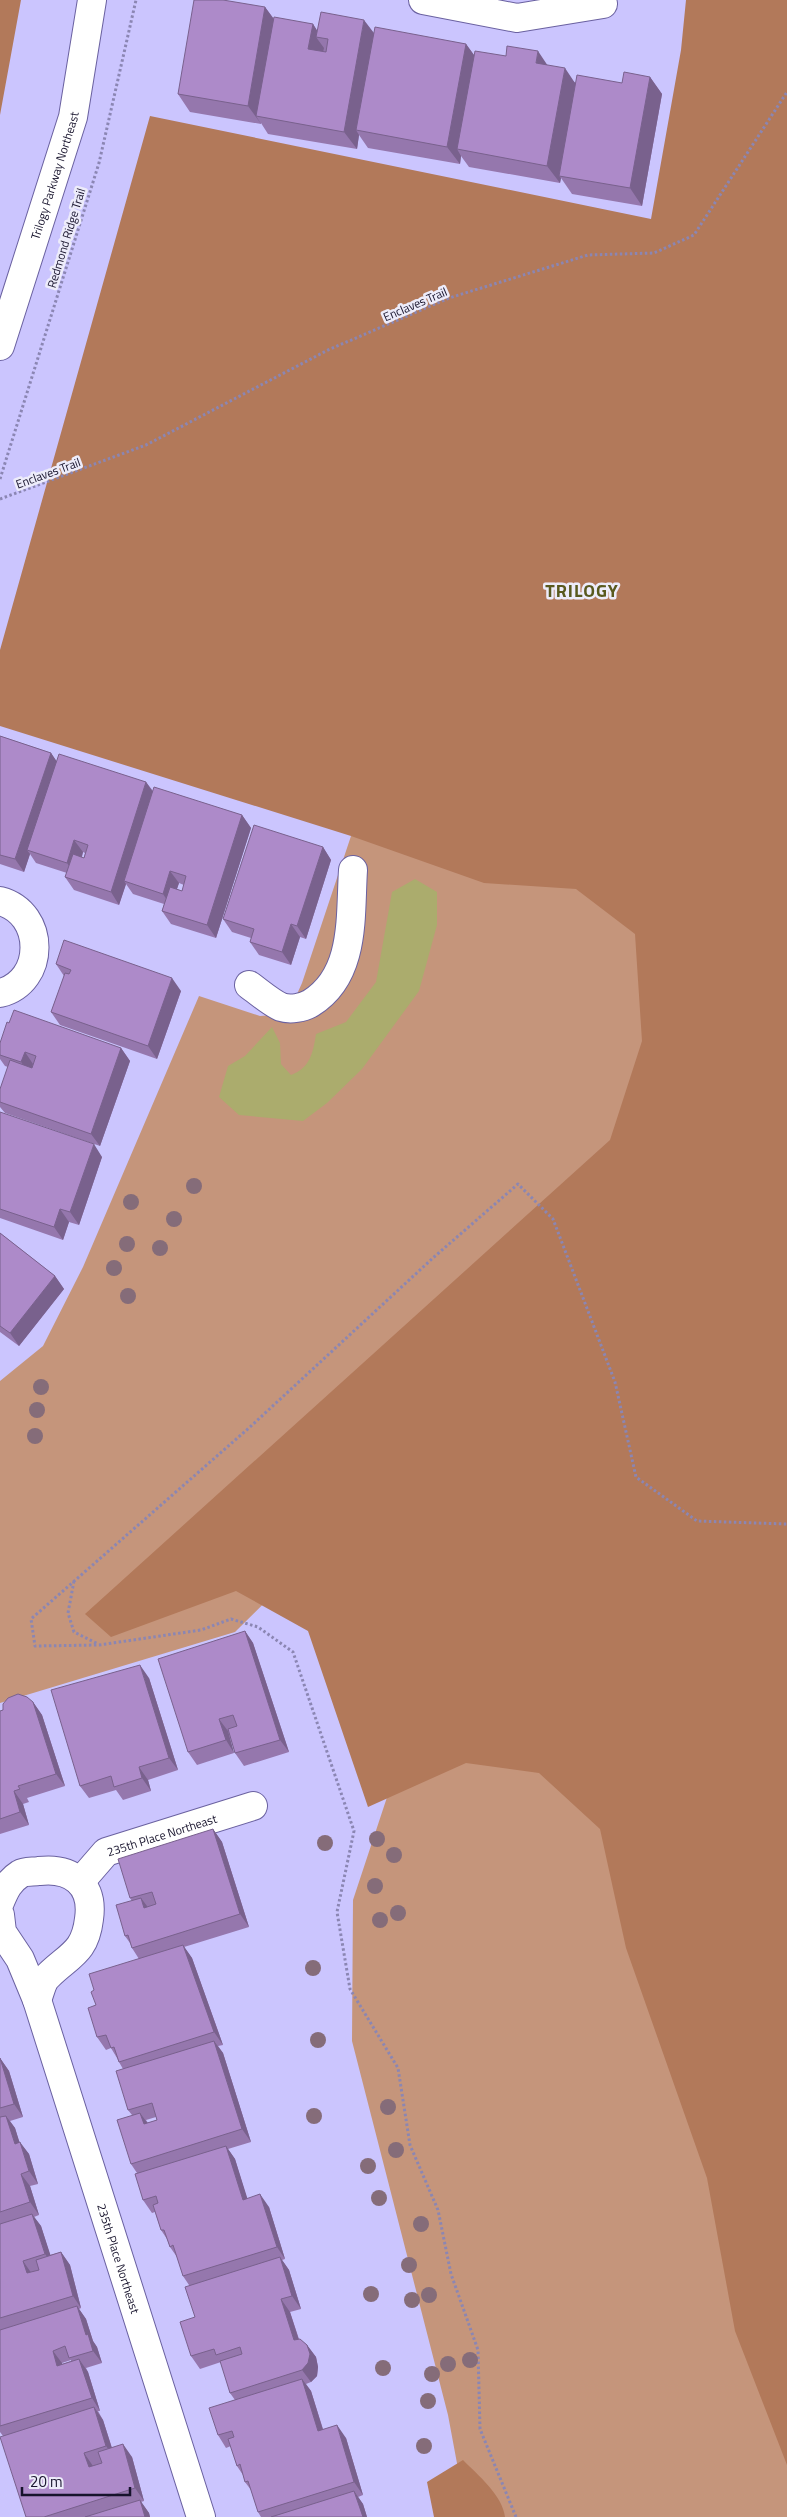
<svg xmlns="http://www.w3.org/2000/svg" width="787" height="2517" viewBox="0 0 787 2517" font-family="'Titillium Web',sans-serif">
<rect width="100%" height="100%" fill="#cbc5fe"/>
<path fill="#c5957b" d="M354 768 787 895 474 1395 235 1632 0 1703V1381L43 1346 83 1267 199 996 260 1016 273 1015 284 1023 302 983 351 836Z
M585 1748 787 2448V2517H467L448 2415 352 2041 353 1900 399 1761Z"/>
<path fill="#b2795a" d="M0 0H21L0 115Z
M686 0H787V2465L735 2331 707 2178 626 1948 600 1829 539 1773 466 1763 368 1807 308 1631 236 1591 111 1637 85 1614 610 1140 642 1041 635 934 576 889 484 883 351 836 0 726V650L150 116 651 219 681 50Z
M463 2460C478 2475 503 2496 505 2517H434L427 2482Z"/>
<path fill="#abac6d" d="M415 879 437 892V925L419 991 362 1069 327 1103 303 1121 239 1115 219 1097 228 1066 245 1056 272 1027 280 1043 281 1064 291 1075C310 1068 313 1053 316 1034L346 1022 376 982 392 892Z"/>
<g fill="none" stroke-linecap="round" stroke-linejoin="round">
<defs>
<g id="minor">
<path d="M423 0 517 18 603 4"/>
<path id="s1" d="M0 346 73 117 92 0"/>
<path d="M0 901C46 913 46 982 0 993"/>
<path d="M249 985C259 992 270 1002 281 1007 290 1010 303 1008 311 1003 356 975 350 916 353 870"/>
<path id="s2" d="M80 1882 106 1852 253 1806"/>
<path d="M0 1902C5 1890 9 1881 20 1874 25 1871 33 1872 39 1871 72 1867 94 1885 89 1919 85 1953 69 1955 48 1976 42 1981 40 1993 37 2000"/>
<path id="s3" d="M0 1915 2 1932 20 1959 37 2000 201 2517"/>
</g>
</defs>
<use href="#minor" stroke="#6a61a0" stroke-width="30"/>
<path stroke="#8b86b3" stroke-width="3" stroke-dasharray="2.5 2.5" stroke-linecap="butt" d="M0 479 99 163 136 0
M0 499 146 445 328 350 449 298 588 255 654 253 694 235 787 92
M74 1581 68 1613 74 1632 98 1644
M516 2517 480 2429 478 2350 451 2274 438 2210 410 2145 398 2068 350 1989 337 1912 354 1831 293 1652 258 1627 231 1619 201 1630 99 1645 35 1646 31 1619 250 1427 434 1257 518 1184 553 1219 615 1382 636 1477 697 1521 787 1524"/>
<use href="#minor" stroke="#fff" stroke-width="28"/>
</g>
<g fill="#856c79">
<circle cx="194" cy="1186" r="8"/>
<circle cx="131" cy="1202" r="8"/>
<circle cx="174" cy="1219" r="8"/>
<circle cx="127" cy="1244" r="8"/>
<circle cx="160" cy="1248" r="8"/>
<circle cx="114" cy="1268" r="8"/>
<circle cx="128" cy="1296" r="8"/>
<circle cx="41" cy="1387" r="8"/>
<circle cx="37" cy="1410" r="8"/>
<circle cx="35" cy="1436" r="8"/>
<circle cx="377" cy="1839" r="8"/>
<circle cx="325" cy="1843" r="8"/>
<circle cx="394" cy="1855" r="8"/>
<circle cx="375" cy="1886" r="8"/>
<circle cx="398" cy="1913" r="8"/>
<circle cx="380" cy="1920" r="8"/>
<circle cx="313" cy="1968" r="8"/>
<circle cx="318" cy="2040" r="8"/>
<circle cx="388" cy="2107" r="8"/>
<circle cx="314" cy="2116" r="8"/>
<circle cx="396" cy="2150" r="8"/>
<circle cx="368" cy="2166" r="8"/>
<circle cx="379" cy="2198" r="8"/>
<circle cx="421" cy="2224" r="8"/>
<circle cx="409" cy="2265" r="8"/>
<circle cx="371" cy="2294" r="8"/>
<circle cx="429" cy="2295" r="8"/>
<circle cx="412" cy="2300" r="8"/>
<circle cx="470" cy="2360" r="8"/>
<circle cx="448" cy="2364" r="8"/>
<circle cx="383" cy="2368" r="8"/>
<circle cx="432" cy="2374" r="8"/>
<circle cx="428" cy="2401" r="8"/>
<circle cx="424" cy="2446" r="8"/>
</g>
<path fill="#9577ad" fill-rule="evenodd" d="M265 7 274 19 313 24 317 31 374 33 466 44 474 55 547 65 576 83H622L650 77 662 94 642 206 572 194 561 178 560 183 469 167 461 156 460 164 368 148 359 135 357 149 268 134 261 123V124L190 112 178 94Z
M0 736 51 753 56 761 146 782 153 791 242 815 251 828 216 938 171 924 162 911 164 904 133 894 126 884 119 905 74 890 65 877 67 873 36 863 30 854 24 872 0 864ZM83 852 85 853 84 858 82 857ZM179 883 184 885 182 891 177 889Z
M323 847 331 860 306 939 300 937 291 965 259 955 250 942 251 938 232 932 223 919Z
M56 964 181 991 157 1059 60 1025 51 1012 64 976Z
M9 1023 121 1048 130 1061 100 1146 5 1113 0 1107V1089L8 1067 5 1066 0 1059V1043Z
M0 1112 102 1157 79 1225 69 1222 63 1240 0 1218Z
M0 1233 55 1276 64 1289 19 1346 0 1332Z
M245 1631 253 1643 289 1752 244 1766 235 1753 228 1731 234 1753 197 1765 188 1752Z
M149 1678 178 1770 148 1780 151 1791 123 1800 116 1790 89 1798 80 1786Z
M33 1702 42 1715 65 1786 27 1798 29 1802 23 1804 29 1825 0 1834V1711Z
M213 1829 222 1842 249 1927 184 1947 192 1958 223 2045 218 2046 223 2053 251 2142 228 2149 235 2159 247 2199 269 2207 285 2259 282 2260 289 2270 301 2309 290 2312 299 2339 307 2345 316 2357 318 2367 317 2376 311 2382 306 2384 311 2391 323 2429 346 2438 363 2495 358 2497 363 2504 367 2517H261L258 2512 251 2490 245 2482 243 2475 237 2466 231 2446 226 2448 218 2435 235 2400 230 2393 221 2362 200 2369 191 2356 195 2317 189 2285 183 2276 177 2257 170 2247 167 2239 161 2230 155 2212 152 2213 143 2200 137 2173 131 2164 132 2115 128 2110 123 2069 119 2062 117 2058 111 2048 106 2050 97 2037 96 2005 94 1990 139 1959 132 1948 130 1943 125 1936 132 1901 130 1898ZM156 2117 157 2120 148 2123 146 2120Z
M0 2058 9 2071 23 2117 10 2121 15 2128 19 2142 29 2154 38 2184 30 2186 39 2215 34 2217 41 2226 50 2255 61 2252 70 2265 81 2308 79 2309 86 2319 93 2341 97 2347 102 2363 86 2368 88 2372 100 2411H98L103 2420 112 2448 132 2457 144 2501 141 2502 149 2513 150 2517H26L3 2436 0 2432ZM71 2360V2361L62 2364V2363Z"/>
<path fill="#79618d" d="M265 7 278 25 256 116 261 124 248 106Z
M364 20 377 37 356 130 359 135 357 149 344 132Z
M313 24 322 38 316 37 324 48 320 67 308 49Z
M466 44 479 62 457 149 461 156 460 164 447 147Z
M538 51 550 69 536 63Z
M565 68 577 86 559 176 561 178 560 183 547 166Z
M650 77 662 94 642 206 630 188Z
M51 753 60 766 27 850 30 854 24 872 15 859Z
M146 782 155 795 124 881 126 884 119 905 111 892Z
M242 815 251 828 216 938 207 925Z
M74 840 83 852 76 876 67 863Z
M323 847 331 860 306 939 297 926Z
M170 871 179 883 171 906 163 894Z
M291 924 300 937 291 965 282 952Z
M172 978 181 991 157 1059 148 1046Z
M121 1048 130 1061 100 1146 91 1134Z
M25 1052 33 1064 30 1074 21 1062Z
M94 1144 102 1157 79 1225 70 1212Z
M60 1209 69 1222 63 1240 54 1227Z
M55 1276 64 1289 19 1346 10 1333Z
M245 1631 253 1643 289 1752 280 1740Z
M140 1665 149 1678 178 1770 169 1758Z
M33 1702 42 1715 65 1786 56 1774Z
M219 1719 228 1731 234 1753 226 1740Z
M139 1767 148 1780 151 1791 142 1778Z
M14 1791 23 1804 29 1825 20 1812Z
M213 1829 222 1842 249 1927 240 1914Z
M141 1898 150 1910 144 1908Z
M183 1945 192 1958 223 2045 214 2032Z
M214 2041 223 2053 251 2142 242 2129Z
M0 2058 9 2071 23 2117 14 2104Z
M140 2113 149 2125 144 2124Z
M6 2116 15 2128 24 2156 15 2144Z
M20 2142 29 2154 38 2184 29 2171Z
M226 2146 235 2159 252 2213 243 2200Z
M21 2174 30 2186 39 2215 30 2202Z
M260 2194 269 2207 285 2259 277 2247Z
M32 2214 41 2226 54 2266 45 2254Z
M61 2252 70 2265 81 2308 73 2296Z
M280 2257 289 2270 301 2309 292 2296Z
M23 2261 32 2274 27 2273Z
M281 2299 290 2312 303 2353 294 2340Z
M77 2306 86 2319 93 2341 97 2347 102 2363 93 2351 86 2335Z
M307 2345 316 2357 318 2367 317 2376 311 2382 302 2370Z
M53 2351 62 2363 66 2378 57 2366Z
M79 2359 88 2372 100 2411 92 2398Z
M302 2379 311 2391 327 2443 318 2431Z
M94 2407 103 2420 115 2458 106 2446Z
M337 2425 346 2438 363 2495 354 2482Z
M123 2444 132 2457 144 2501 135 2488Z
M84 2453 93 2466 89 2467Z
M354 2491 363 2504 367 2517H363Z
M140 2500 149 2513 150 2517H145Z"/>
<path fill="#ad8ac9" stroke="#79618d" d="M194 0H223L265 7 248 106 178 94Z
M321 12 364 20 344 132 256 116 274 17 313 24 308 49 326 52 328 39 316 37Z
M375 27 466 44 447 147 356 130Z
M507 46 538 51 536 63 565 68 547 166 457 149 475 51 506 56Z
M624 72 650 77 630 188 559 176 577 75 622 83Z
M0 736 51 753 15 859 0 855Z
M59 754 146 782 111 892 65 877 73 854 84 858 88 845 74 840 67 863 27 850Z
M154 787 242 815 207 925 162 911 170 887 182 891 186 876 170 871 163 894 124 881Z
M254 825 323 847 297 926 291 924 282 952 250 942 254 929 223 919Z
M64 940 172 978 148 1046 51 1012 65 973 69 974 71 970 56 964Z
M14 1010 121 1048 91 1134 0 1102V1089L10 1060 32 1068 36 1056 25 1052 21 1062 0 1055V1043L7 1022 9 1023Z
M0 1112 94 1144 70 1212 60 1209 54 1227 0 1209Z
M0 1233 55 1276 10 1333 0 1326Z
M245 1631 280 1740 235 1753 228 1729 237 1726 233 1715 219 1719 226 1740 188 1752 158 1659Z
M140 1665 169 1758 139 1767 142 1778 114 1787 111 1776 80 1786 51 1690Z
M18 1694 27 1697 33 1702 56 1774 18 1786 20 1789 14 1791 20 1812 0 1819V1711L3 1710V1704L8 1698Z
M213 1829 240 1914 132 1948 128 1935 125 1936 116 1905 141 1898 144 1908 156 1904 152 1892 130 1898 118 1859Z
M183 1945 214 2032 119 2062 114 2047 111 2048 106 2035 97 2037 88 2008 96 2005 91 1992 94 1990 89 1974Z
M214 2041 242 2129 131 2164 117 2120 140 2113 144 2124 157 2120 152 2103 128 2110 116 2071Z
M0 2058 14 2104 0 2108Z
M6 2116 15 2144 20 2142 29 2171 21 2174 30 2202 0 2212V2117Z
M226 2146 243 2200 260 2194 277 2247 183 2276 173 2245 170 2247 164 2230H161L153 2205 158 2203 156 2196 143 2200 135 2174Z
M32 2214 45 2254 23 2261 27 2273 39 2270 36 2260 61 2252 73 2296 0 2318V2224Z
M280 2257 292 2296 281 2299 294 2340 300 2339 307 2345 310 2354 308 2363 302 2370 230 2393 220 2361 242 2354 240 2347 216 2355 214 2349 191 2356 180 2322 195 2317 185 2287Z
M77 2306 86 2335 88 2334 93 2351 69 2358 65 2346 53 2351 57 2366 79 2359 92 2398 0 2426V2330Z
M302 2379 318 2431 337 2425 354 2482 258 2512 248 2481 245 2482 240 2464 237 2466 228 2439 234 2437 232 2431 218 2435 209 2408Z
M94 2407 106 2446 84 2453 89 2467 102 2463 98 2452 123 2444 135 2488 44 2517H26L0 2437Z
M354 2491 363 2517H271Z
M140 2500 145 2517H85Z"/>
<g text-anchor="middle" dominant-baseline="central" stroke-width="5" stroke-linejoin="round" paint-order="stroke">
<g font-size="12" fill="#17132c" stroke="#edecfa">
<text stroke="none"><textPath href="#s1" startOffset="179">Trilogy Parkway Northeast</textPath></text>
<text transform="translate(66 238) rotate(-73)">Redmond Ridge Trail</text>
<text transform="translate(415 304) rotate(-23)">Enclaves Trail</text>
<text transform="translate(48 473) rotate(-20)">Enclaves Trail</text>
<text stroke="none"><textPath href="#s2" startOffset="98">235th Place Northeast</textPath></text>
<text stroke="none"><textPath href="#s3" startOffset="365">235th Place Northeast</textPath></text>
</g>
<g font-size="18" font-weight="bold" letter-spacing="1" fill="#59591e" stroke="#edecfa">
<text x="582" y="590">TRILOGY</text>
</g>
</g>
<path d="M22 2487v8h108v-8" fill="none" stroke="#17132c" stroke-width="2.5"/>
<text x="30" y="2487" font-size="15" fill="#17132c" stroke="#edecfa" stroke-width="4" paint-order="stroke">20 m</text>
</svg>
